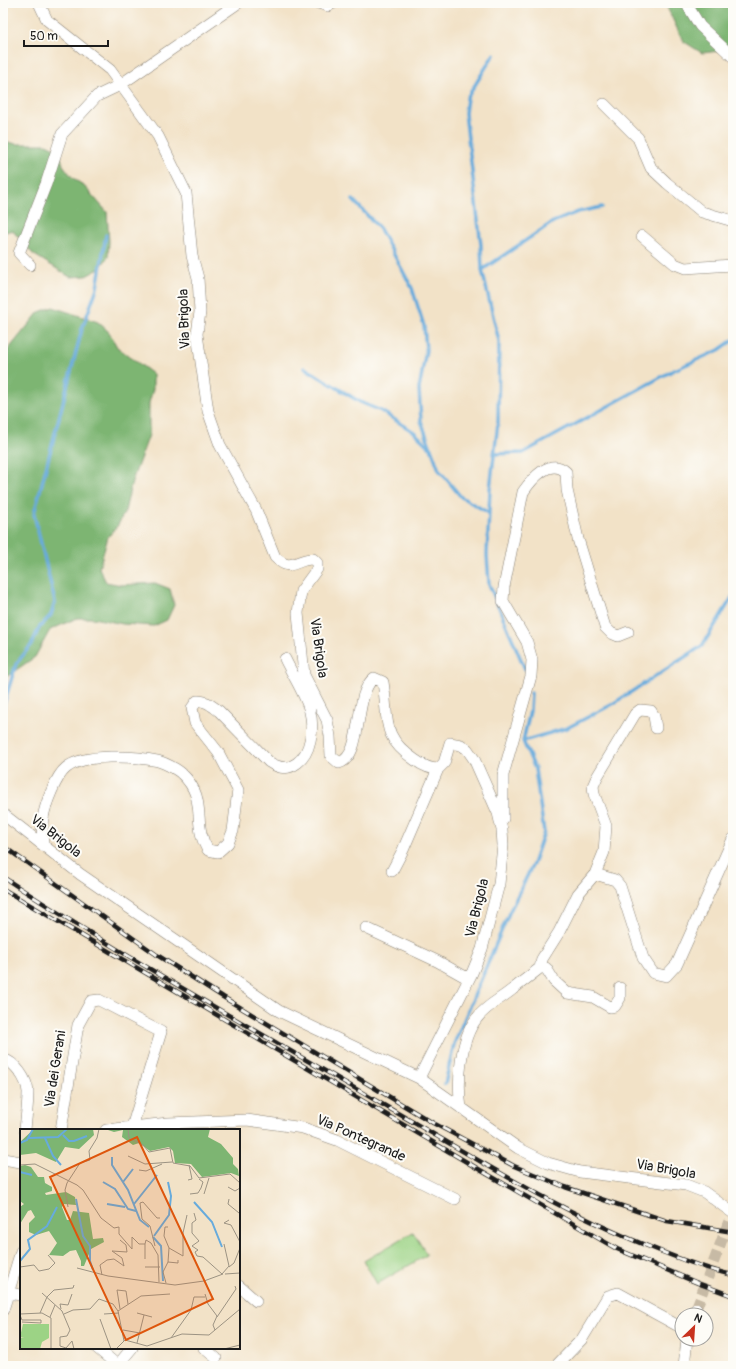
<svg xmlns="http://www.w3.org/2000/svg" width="736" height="1369" viewBox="0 0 736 1369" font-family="Pangolin,sans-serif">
<rect width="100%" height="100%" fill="#fdfcf7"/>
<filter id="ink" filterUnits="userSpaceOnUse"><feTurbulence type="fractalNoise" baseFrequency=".025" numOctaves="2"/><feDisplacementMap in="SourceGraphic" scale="8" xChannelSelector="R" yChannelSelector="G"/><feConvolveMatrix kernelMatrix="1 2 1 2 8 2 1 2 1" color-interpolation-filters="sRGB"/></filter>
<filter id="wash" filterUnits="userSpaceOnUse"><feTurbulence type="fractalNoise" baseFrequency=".012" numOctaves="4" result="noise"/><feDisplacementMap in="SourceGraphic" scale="16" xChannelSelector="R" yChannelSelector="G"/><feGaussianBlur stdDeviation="0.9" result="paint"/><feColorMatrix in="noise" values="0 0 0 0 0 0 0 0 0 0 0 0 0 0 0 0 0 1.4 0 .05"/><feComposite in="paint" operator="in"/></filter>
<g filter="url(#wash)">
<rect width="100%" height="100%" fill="#f2e2c7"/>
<path fill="#9cd385" stroke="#5c7850" d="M413 1232 427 1255 377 1284 364 1261Z"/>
<path fill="#7db572" stroke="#4c6847" d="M665 3H733V54L728 50 702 53 683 41Z
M3 141 16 144H46L59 150 63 165 72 177 84 186 107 212 109 242 108 257 99 269 86 276 70 277 33 254 12 230 3 233Z
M53 307 98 322 109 332 117 347 153 374V389L149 403V435L132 481 125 511 118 525 108 537 99 568 106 582 121 585 155 583 170 589 174 605 167 620 154 626 123 624 93 618H77L50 630 35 657 3 679V356L39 312Z"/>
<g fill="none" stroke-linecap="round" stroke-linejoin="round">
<path stroke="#67abdc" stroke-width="3.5" d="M494 54 467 98 465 113 481 245 482 270 499 341 498 423 490 489 487 555 489 584 525 669
M353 200 380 229 412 288 424 326 426 350 419 389 421 421 439 470 461 497 489 513
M482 270 553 222 578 212 602 207
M305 368 360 402 381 411 414 432 429 447
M493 454 523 453 672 371 719 350 733 340
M3 712 4 704 16 664 32 644 39 628 51 615 55 602 34 514 82 329 97 288 106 235
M523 741 567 728 611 705 702 646 733 596
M445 1084 454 1044 509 913 533 864 544 832 535 769 523 741 530 711 531 693"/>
</g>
</g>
<g filter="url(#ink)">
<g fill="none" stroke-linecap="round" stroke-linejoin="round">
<path stroke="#c7baa5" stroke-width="11" stroke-dasharray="11 5.5" stroke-linecap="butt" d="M696 1309 732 1213"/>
<defs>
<path id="street" d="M39 3 47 20 110 70 158 136 186 193 192 256 198 278 200 312 197 334 208 411 220 445 256 510 275 557C292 574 296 558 313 559L317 563V569L301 591 298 613 304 675 327 720 330 736 331 756 339 763C364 756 353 694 374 678L383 682C389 720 380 736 415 760 422 765 429 769 438 769L444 763 450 743 461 745 467 749 474 759 498 813 502 830 503 845 499 884 482 949 472 973 419 1078
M318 3 328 6 333 3
M686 3 700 26 733 57
M604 104 638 138 651 168 667 183 702 212 733 221
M642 236 675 264 685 268 733 265
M30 265 19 253 46 184 62 134 97 96 120 85 238 3
M3 814 80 874 279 1011 419 1078 518 1148 548 1163 580 1172 686 1185 704 1192 733 1213
M503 819V775L531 676 532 660 527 642 503 601 504 587 523 492C532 479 550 457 566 472L567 490 578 539 605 627 611 633 618 636 628 632
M43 845C43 837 41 827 43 818 45 805 56 776 66 768 84 753 136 756 158 761 165 763 177 769 182 774 209 799 191 824 208 850L218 852 228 843 233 831 238 790 218 752 195 723 192 708 197 701C206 700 212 706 219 711L269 762C278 768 288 770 297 763 311 753 314 728 310 712 307 697 292 674 285 659
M392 871 403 850 438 769
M595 874 615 880 620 886 643 958 653 973 666 976 677 964 733 839
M366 928 437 961 469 979
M540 968H546L554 981 567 993 593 997 610 1007 615 1006 620 998V988
M3 1059C15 1062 27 1079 28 1092 28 1105 26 1118 25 1130
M461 1108C457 1082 460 1039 477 1018 487 1005 501 999 513 989 522 982 531 975 540 968L542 959 559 932 578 894 595 874 604 852 606 826 594 794 593 786 597 777 635 714 640 710 651 711 654 716 656 728
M61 1130 78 1025 91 1001 99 1000 161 1032 132 1127
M106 1130 168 1123 247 1120 303 1128 337 1140 455 1199
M3 1159 21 1162
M239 1286 256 1301
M8 1293 21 1295
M3 1310 21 1251
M694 1315 696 1309
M97 1348 117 1365
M204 1348 216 1358
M117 1366 132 1348
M556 1366 582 1339 608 1296 618 1293 682 1328
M684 1366 687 1339"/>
</defs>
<use href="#street" stroke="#877f72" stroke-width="12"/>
<use href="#street" stroke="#fff" stroke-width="11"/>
<defs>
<path id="rail" d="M3 846 157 955 223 997 433 1123 514 1166 565 1187 667 1221 733 1232
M3 877C125 958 254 1029 380 1103 469 1154 554 1209 650 1247 677 1258 705 1269 733 1275
M3 889 487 1174 617 1249 700 1284 733 1296"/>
</defs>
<use href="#rail" stroke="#1c1c1c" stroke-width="4.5"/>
<use href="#rail" stroke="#fdfcf7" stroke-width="3" stroke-dasharray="9" stroke-linecap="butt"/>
</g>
</g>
<g text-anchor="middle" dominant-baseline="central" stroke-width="4" stroke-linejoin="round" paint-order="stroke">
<g font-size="14" fill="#1c1c1c" stroke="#fdfcf7">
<text transform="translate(184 319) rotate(-92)">Via Brigola</text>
<text transform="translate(319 648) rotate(82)">Via Brigola</text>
<text transform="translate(56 836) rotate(38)">Via Brigola</text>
<text transform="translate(477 908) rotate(-76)">Via Brigola</text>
<text transform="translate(55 1069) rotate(-81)">Via dei Gerani</text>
<text transform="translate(361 1138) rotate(24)">Via Pontegrande</text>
<text transform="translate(666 1169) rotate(10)">Via Brigola</text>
</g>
</g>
<g transform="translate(20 1129)">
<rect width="220" height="220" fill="#f2e2c7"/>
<path d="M3 195H29V209L22 213 20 220H0V209H4L0 208Z" fill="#9cd385"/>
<path d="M14 0H73L74 6 59 20 45 18 36 33 16 24 0 26V13ZM85 0H190L188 8 201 15 213 29V35L218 40 219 47 211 44 182 48 171 35 155 34 153 22 149 18 130 22 119 14 113 16 102 8 103 1 94 3ZM5 36 11 38 18 48H24L25 54 32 58V62L25 64 26 66 46 63 55 68 56 76 44 75 42 78 47 91H50L53 82 69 84 73 110 83 109 84 113 71 120 64 137H61V132L56 121 50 122 43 127 29 126 37 114 29 102 16 106 9 103V94L15 88 11 81 8 82 0 95V78L4 75 0 72V37Z" fill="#7db572"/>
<path fill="none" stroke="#67abdc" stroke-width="2" d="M43 6 49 12H54L67 7M8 9 38 8 47 0M25 9 33 27 41 36M0 14 7 11 13 0M92 28V36L108 61 120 91 129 98M0 43 12 46M83 53 95 60 108 80 116 82M103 53 113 40M56 70 63 107 70 117V132L73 141M174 73 192 93 202 118M87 75 105 78M114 75 137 46M134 107 149 86 151 67 148 53M133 108 141 117 143 152M0 132 10 120 8 111 27 97 37 78"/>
<path fill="none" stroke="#9c9383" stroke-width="1" d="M108 0 109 9 123 16 129 23 150 19 153 34 170 37 179 49 210 45 220 54M108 27 125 35 152 33M0 36 15 35 57 56 63 61 81 89 94 99 99 98V105L112 120V108L119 115H125L126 111 131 114 138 126 139 153M119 41 126 42 142 35M168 51 172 50 169 36M208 58 215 62 220 59M170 65 178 64 181 59 183 53 179 50M184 65 189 49M209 70 208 75 219 84M48 78 45 61 47 54 60 34 70 31 69 22 77 9 79 0M174 84 176 91 172 94V104L179 112 172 117 178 121 175 123 177 127 183 128 202 145 209 137 204 115M209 91 204 94 211 96 220 113M125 115V130M135 117 130 97 122 90 120 74 123 73 137 89H140M149 119 163 127V104L167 86M148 133 158 134V131M0 138 14 136 19 142 29 140 35 134 28 126M125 138H140M209 138 214 134 220 119M57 139 88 147 155 156 184 152 203 145M205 145 220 144M82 146 80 136 87 131 94 130 104 137 102 129 92 122 107 123 106 116 100 111M146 154 143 143 148 133 149 119 144 107 145 98H148M22 164 42 182 50 201 47 207 40 208V217L46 219 52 212 54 220M185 165 188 175 197 187 193 196 195 201M41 180 40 175 48 176 52 165M100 180 97 161 106 162 108 175M98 182 104 212M20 184 27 168 34 161 53 159 54 156M117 184 132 188M0 185 22 184 31 189V220M44 185 53 181 70 180 79 170 93 175 98 182 121 167 150 165M84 185 99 184M0 186 2 191H21V194L2 193M30 188 35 176M197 188 216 160 215 157M80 190 91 220M103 201 120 204M151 209 171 181 174 168H185M117 214 124 186M96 220 105 211 127 217 162 205 189 206 220 180M204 220 220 216"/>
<path fill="#de560d" fill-opacity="0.15" stroke="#de560d" stroke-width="2" d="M117 8 193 170 106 211 30 48Z"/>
<rect width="220" height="220" fill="none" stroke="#1c1c1c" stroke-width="2"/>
</g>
<rect width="736" height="1369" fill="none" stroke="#fdfcf7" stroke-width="16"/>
<g transform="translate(694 1327) rotate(25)"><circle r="19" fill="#fdfcf7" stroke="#a3a29f"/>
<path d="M0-3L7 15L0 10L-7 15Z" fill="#c8321e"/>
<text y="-6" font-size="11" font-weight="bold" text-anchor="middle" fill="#1c1c1c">N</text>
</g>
<path d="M24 40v6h84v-6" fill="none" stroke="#1c1c1c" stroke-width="2"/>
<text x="30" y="40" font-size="12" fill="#1c1c1c" stroke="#fdfcf7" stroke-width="3" paint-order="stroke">50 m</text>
</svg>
